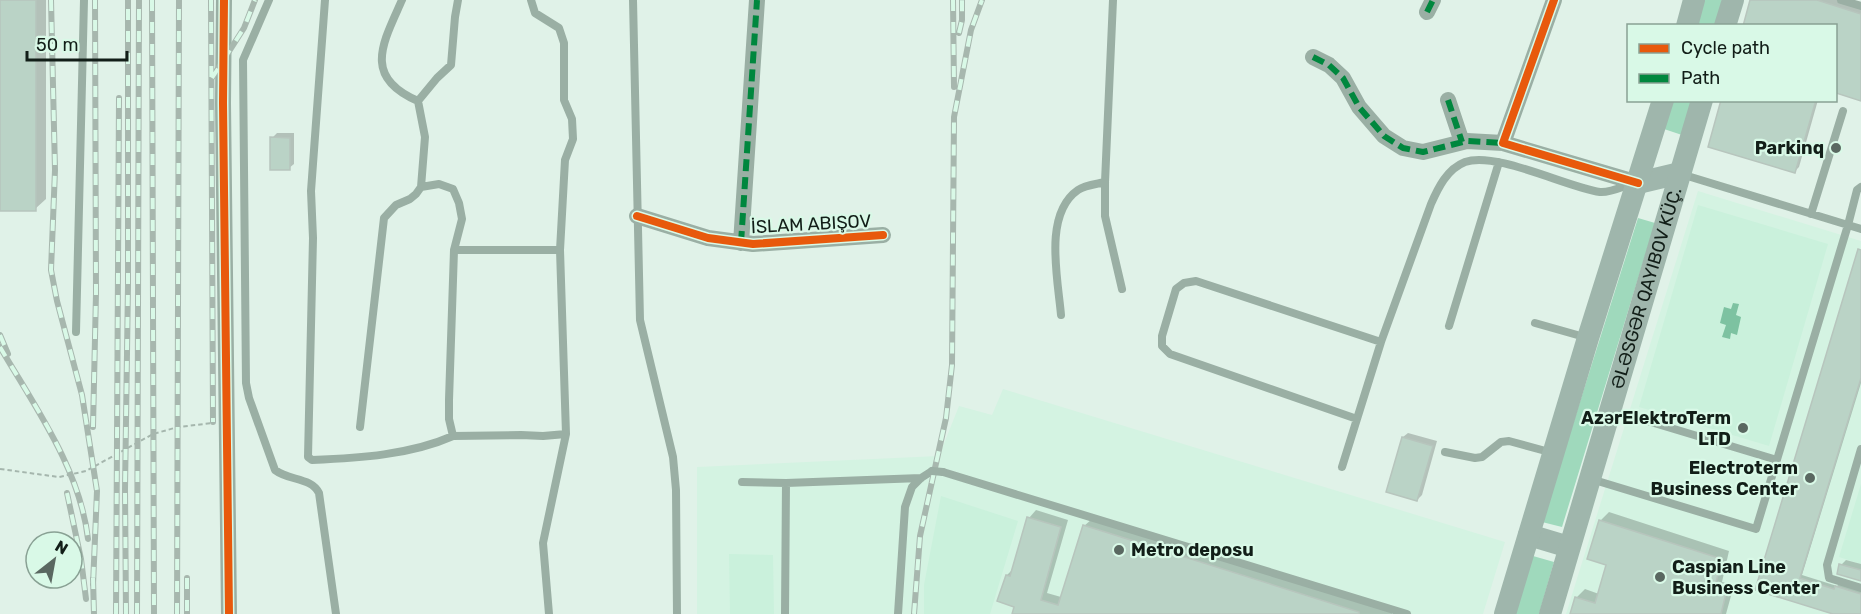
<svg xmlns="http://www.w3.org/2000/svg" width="1861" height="614" viewBox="0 0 1861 614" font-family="Rubik,sans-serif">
<rect width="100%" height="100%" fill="#e0f2e8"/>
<path fill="#d4f3e2" d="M1698 191 1861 241V614H1566Z
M1003 389 1505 542 1483 614H697V467L939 456 959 406 992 415Z"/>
<path fill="#caf1dc" d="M1698 205 1828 244 1769 446 1639 407Z
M1861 484V564L1839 557Z
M941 496 1018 521 990 614H924V585Z
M729 554 773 555 774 614H730Z"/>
<path fill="#9fd9bc" d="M1703 0H1722L1715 25 1695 26Z
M1673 101H1692L1682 135 1664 129Z
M1638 218 1655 223 1562 527 1542 522Z
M1533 556 1554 562 1539 614H1515Z"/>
<path fill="#7dc2a1" d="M1733 303 1739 304 1736 315 1741 317 1737 335 1731 333 1730 339 1722 337 1726 325 1720 323 1724 307 1731 309Z"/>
<path fill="#0003" d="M0 0H46V199L35 209H0Z
M1752 0H1840L1861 8V100L1836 92V26Z
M1723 100H1818L1799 167 1795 171Z
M277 133H294V164L289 168 272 138Z
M1861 251V383L1802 575 1837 586 1839 584 1861 591V614H1838L1756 589Z
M1408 433 1437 441 1422 495 1417 500 1388 491 1403 437Z
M1036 510 1068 520 1047 593 1061 597 1084 526 1092 519 1392 612V614H1014L1016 606 1007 575 1014 568 1029 518Z
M1609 512 1729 551 1722 582 1734 585 1726 614H1572L1576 598 1585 589 1599 594 1608 564 1600 521Z
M1846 560 1861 564V580L1841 565Z"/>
<path fill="#bad3c6" stroke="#b7c5bd" stroke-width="1.5" d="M0 0H36V211H0Z
M1750 0H1817L1861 14V101L1836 93V26H1743Z
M1721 100H1816L1795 173 1708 147Z
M270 137 290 138V170H270Z
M1858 249 1861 250V378L1800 578 1834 589 1835 586 1861 594V614H1833L1755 590Z
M1402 437 1433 446 1417 501 1386 492Z
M1027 517 1061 527 1041 600 1058 605 1083 525 1359 612V614H1012L1014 607 997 601 1006 575 1010 576Z
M1599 520 1722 559 1714 590 1726 593 1721 614H1570L1575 597 1595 603 1606 565 1587 559Z
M1839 564 1861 570V581L1837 574Z"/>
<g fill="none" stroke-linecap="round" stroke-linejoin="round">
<path stroke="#a5b6ad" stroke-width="2" stroke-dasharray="4.5 3" stroke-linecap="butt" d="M0 469 59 477 86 471 153 434 178 427 213 423"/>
<path stroke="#9aafa4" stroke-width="8" d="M269 0 243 60 246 383 249 398 275 470C289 481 311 477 319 493L336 614
M325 0 311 191 313 238 308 457 312 460C359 458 410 455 453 436
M402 0C383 43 362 77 418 101
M531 0 535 13 559 28 564 43V100L572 119 573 139 565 160 560 250 566 434
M633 0 640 320 673 457 676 490 677 614
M1113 0 1105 182V216L1122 289
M1841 0 1861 6
M421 187 439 184 453 189 459 203 462 219 454 250 449 400V419L453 436 521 435 543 436 566 434 543 543 549 614
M1861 187 1857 190 1848 225 1861 229
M1811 214 1843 111
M454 250H560
M1061 315C1058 279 1043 214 1078 190 1085 185 1097 184 1105 182
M1535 323 1588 338
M1449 326 1499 162
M76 332 84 0
M1611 410 1777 460
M1357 419 1170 354 1162 346V336L1176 289 1184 283 1196 281 1381 342
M360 427 384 218 396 205 410 199 416 194 421 187 425 137 418 101 437 78 451 65 455 17 458 0
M1861 449 1827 565 1829 578 1861 588
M1445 452 1475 458 1482 457 1501 442 1509 441 1553 453
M1342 467 1381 342 1431 204C1438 188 1447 169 1465 162 1496 151 1566 187 1600 192 1609 193 1622 187 1631 184
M943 472 1407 614
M1591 479 1756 529 1848 225 1681 174
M742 482 786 483 921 478
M785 614 786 483
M898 614 905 507 912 487 921 478 932 471"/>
<path stroke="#9aafa4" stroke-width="16" d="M224 0 223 103 229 614
M1554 0 1503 143 1638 183
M1427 12 1433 0
M1313 57 1329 65 1343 78 1359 107 1384 136 1403 148 1423 152 1467 141 1503 143
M1448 100 1462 142
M637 216 708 238 753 244 883 235
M741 243 757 0"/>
<g stroke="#9fb6ac" stroke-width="22">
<path d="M1687 26 1694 0"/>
<path d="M1725 26 1733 0"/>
<path d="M1638 183 1680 173"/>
<path d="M1529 535 1569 547"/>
<path d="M1505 614 1588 338 1663 100"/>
<path id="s1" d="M1550 614 1702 100"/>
</g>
<defs>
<path id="rail" d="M51 0 55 170 51 270 57 301 82 395 97 491 93 585
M152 0 154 614
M211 0 213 422
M953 0 954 87
M959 33 962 20V0
M212 78 244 28 255 0
M0 335 8 354
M0 347C35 407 80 469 88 539
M93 427 96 293 95 0
M67 493 81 559 86 599
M93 578 94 614
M187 578V614
M116 614 119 98
M126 614 125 489 128 285V0
M137 614 139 0
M177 614 179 0
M914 614 920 536 946 418 952 365 954 117 971 30 982 0"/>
</defs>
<use href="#rail" stroke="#a7b7ae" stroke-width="6"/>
<use href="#rail" stroke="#d9f9e7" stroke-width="4" stroke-dasharray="11" stroke-linecap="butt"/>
<path stroke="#9aafa4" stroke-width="8" d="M932 471 943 472"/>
<path stroke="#00873e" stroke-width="6" stroke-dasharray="12 6" stroke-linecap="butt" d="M1427 12 1433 0
M1313 57 1329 65 1343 78 1359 107 1384 136 1403 148 1423 152 1467 141 1503 143
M1448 100 1462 142
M741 243 757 0"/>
<defs>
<path id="cycleway" d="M224 0 223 103 229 614
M1554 0 1503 143 1638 183
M637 216 708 238 753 244 883 235"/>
</defs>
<use href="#cycleway" stroke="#d9f9e7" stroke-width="11"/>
<use href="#cycleway" stroke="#e8590c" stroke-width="8"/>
</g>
<g fill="#5a6861" stroke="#d9f9e7" stroke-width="2">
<circle cx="1836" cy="148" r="6"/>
<circle cx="1743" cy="428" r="6"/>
<circle cx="1810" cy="478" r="6"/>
<circle cx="1119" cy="550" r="6"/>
<circle cx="1660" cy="577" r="6"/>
</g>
<g text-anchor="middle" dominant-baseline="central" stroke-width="4.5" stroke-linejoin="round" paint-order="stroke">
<g font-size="18" font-weight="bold" fill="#121e18" stroke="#d9f9e7" text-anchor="end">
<text x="1824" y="148">Parkinq</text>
<text x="1731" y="418">AzərElektroTerm<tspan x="1731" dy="21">LTD</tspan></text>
<text x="1798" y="468">Electroterm<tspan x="1798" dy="21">Business Center</tspan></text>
<text x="1131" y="550" text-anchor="start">Metro deposu</text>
<text x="1672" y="567" text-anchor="start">Caspian Line<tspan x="1672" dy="21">Business Center</tspan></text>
</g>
<g font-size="18" fill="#121e18" stroke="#d9f9e7">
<text transform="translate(811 224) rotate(-3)">İSLAM ABIŞOV</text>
<text stroke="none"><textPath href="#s1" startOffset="340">ƏLƏSGƏR QAYIBOV KÜÇ.</textPath></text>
</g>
</g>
<rect x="1627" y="24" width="210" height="78" fill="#d9f9e7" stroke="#89a194" stroke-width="1.5"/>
<rect x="1639" y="44" width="30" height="9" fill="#e8590c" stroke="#89a194" stroke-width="1.5"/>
<text x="1681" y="54" font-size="18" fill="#121e18">Cycle path</text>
<rect x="1639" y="74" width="30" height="9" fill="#00873e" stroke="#89a194" stroke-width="1.5"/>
<text x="1681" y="84" font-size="18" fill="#121e18">Path</text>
<g transform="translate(54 560) rotate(31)"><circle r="28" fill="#d9f9e7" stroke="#89a194" stroke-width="1.5"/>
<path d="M0-4.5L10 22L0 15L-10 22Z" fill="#5a6861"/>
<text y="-9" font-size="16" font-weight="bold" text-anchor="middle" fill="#121e18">N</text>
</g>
<path d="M27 51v9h100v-9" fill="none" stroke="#121e18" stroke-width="3"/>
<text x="36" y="51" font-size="18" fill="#121e18" stroke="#d9f9e7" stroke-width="4.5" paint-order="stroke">50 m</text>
</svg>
